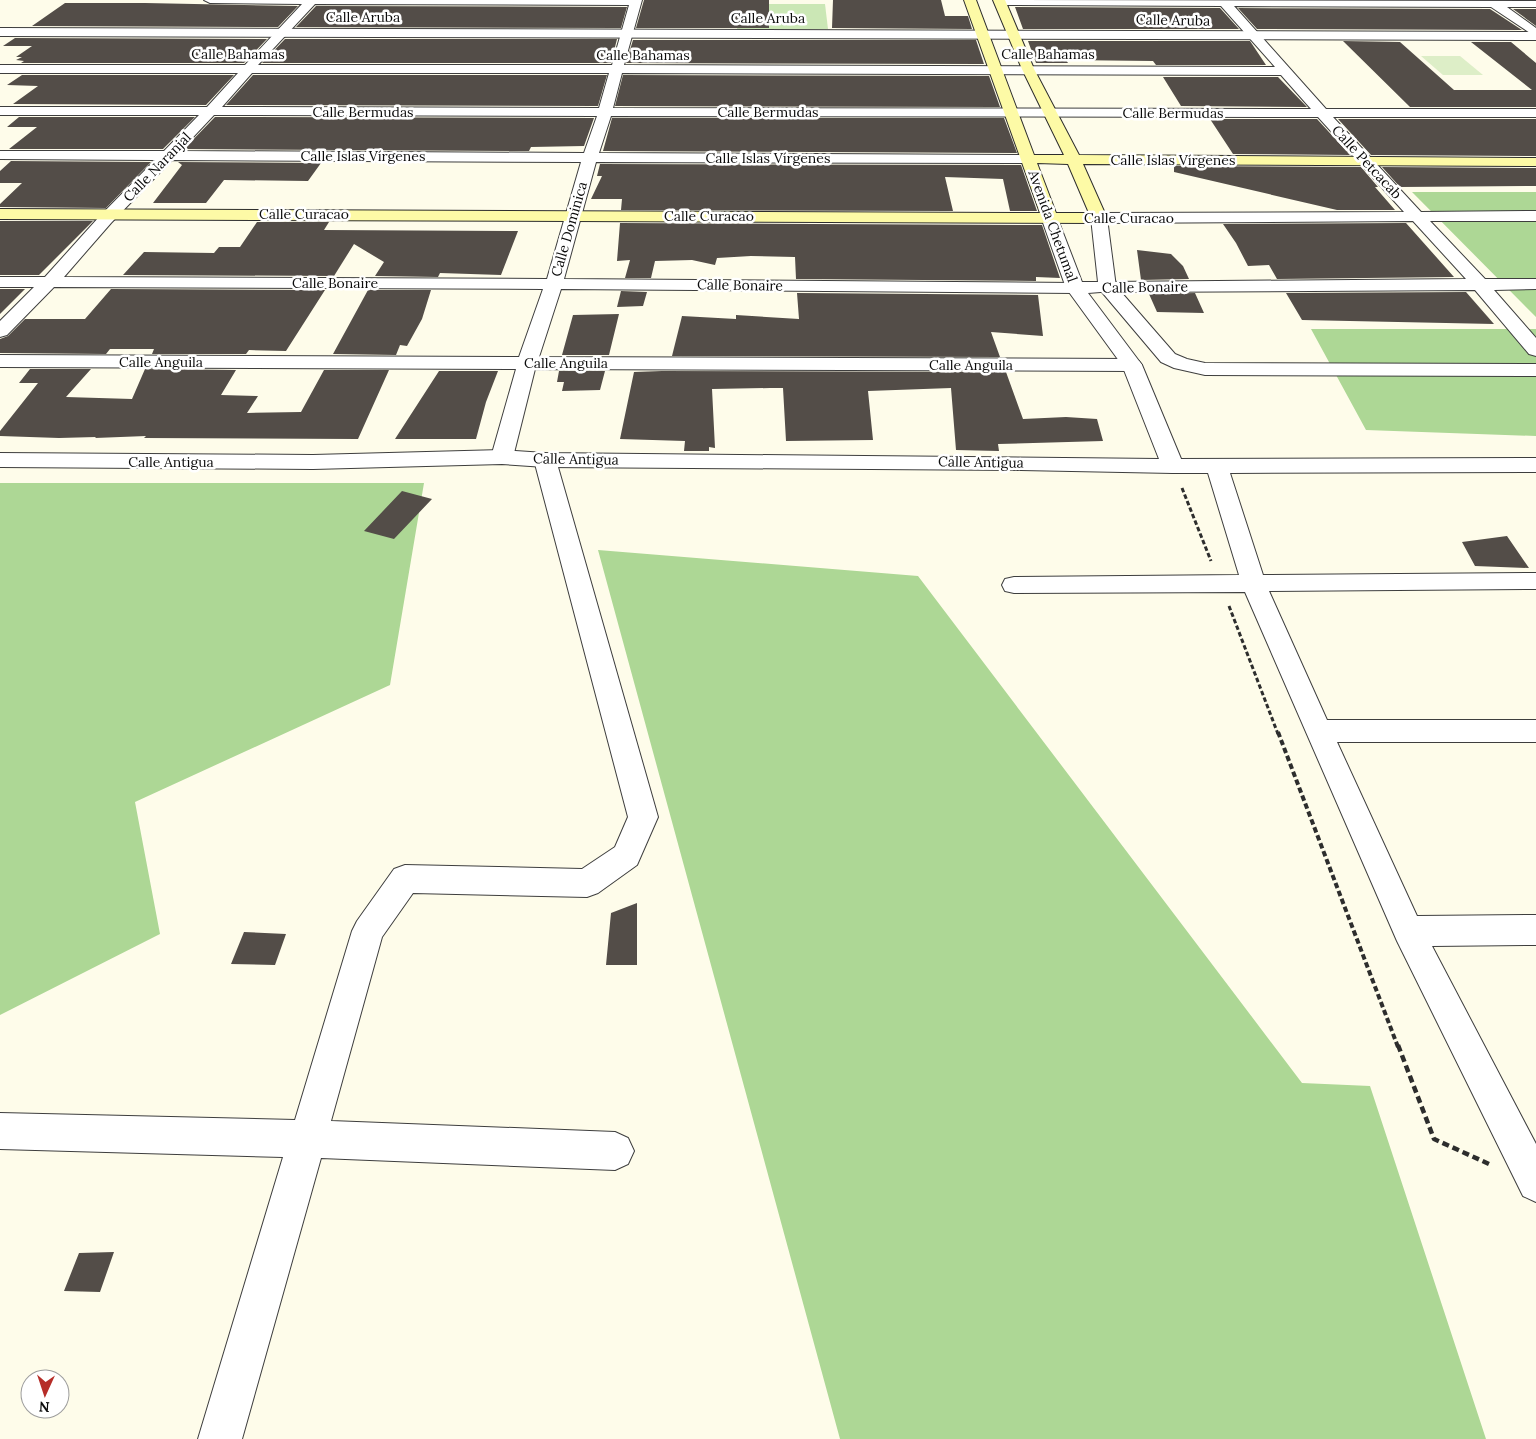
<svg xmlns="http://www.w3.org/2000/svg" width="1536" height="1439" viewBox="0 0 1536 1439" font-family="Lora,serif">
<rect width="100%" height="100%" fill="#fefcea"/>
<path fill="#cbe7b5" d="M738 4H825L828 29H737Z"/>
<path fill="#add795" d="M1412 192H1536V317Z
M1311 329H1536V436L1366 430Z
M0 483H424L390 685 135 802 160 934 0 1015Z
M598 550 918 576 1302 1083 1370 1086 1486 1439H840Z"/>
<path fill="#ddeec7" d="M1421 56H1460L1483 75H1443Z"/>
<path fill="#534d48" d="M644 0H769V28H636Z
M833 0H941L945 16H968L972 29 832 28Z
M65 3H145L298 6 278 27 32 26Z
M316 6 627 7 621 28 296 27Z
M1015 7 1220 8 1239 29H1023Z
M1238 8 1490 9 1522 30 1257 29Z
M1513 9H1536V26Z
M15 38 267 39 244 63H21L24 61 16 60 22 57H16L32 46H3Z
M285 39H617L611 63H262Z
M633 40H976L984 64 626 63Z
M1028 41H1250L1266 65H1156L1153 61 1066 60 1068 63H1036Z
M1343 41 1400 42 1454 90H1532L1471 42H1511L1536 63V107H1410Z
M22 75H234L206 105 13 104 38 86 7 85Z
M253 75H607L598 106 226 105Z
M623 75 989 76 1000 107 615 106Z
M1163 77H1278L1307 107 1181 106Z
M19 117H195L163 149H9L37 127H7Z
M215 117 594 118 584 146 531 147 529 151 184 149Z
M612 118H1004L1017 153 603 151Z
M1210 119H1317L1350 155 1233 154Z
M1338 119H1536V156L1371 155Z
M11 161 151 162 106 208 0 207V204L22 183H0V171Z
M178 162 321 163 308 181 224 180 206 203H153L182 165Z
M600 164 1021 165 1037 211H1010L1003 179 945 177 953 211 621 210 622 199H591L602 176H597Z
M1174 166 1361 167 1378 187H1375L1395 210H1337L1174 172Z
M1382 167 1536 168V186L1400 187Z
M0 221H93L39 275H0Z
M257 222H329L324 230 518 231 501 275 440 273 438 277 375 276 384 262 354 244 334 276 123 275 144 252 214 253 219 247H240Z
M620 223 1042 225 1060 278 1036 277V281L796 279 795 257 751 256 717 258 715 265 692 260 655 261 651 278H625L630 260 617 261Z
M1406 223 1454 277 1277 279 1269 265 1248 266 1236 243 1223 224Z
M1137 250 1171 254 1183 266 1189 279 1141 280Z
M0 289H25L0 314Z
M111 289 325 290 286 351 249 350 246 354H152L154 349H110L106 354 0 353V339L8 336 25 319H85Z
M368 290H431L422 319 407 346 400 345 396 355 333 354Z
M621 291 647 292 643 306 617 307Z
M1466 292 1494 324 1302 320 1286 293Z
M797 293 1038 295 1043 336 991 332 1000 357 672 356 682 316 736 319V315L799 319Z
M1195 293 1204 313 1157 312 1149 294Z
M619 314 609 355H562L573 315Z
M30 369H91L66 397 132 399 145 369 236 370 221 395 258 396 247 413 301 412 324 370H389L358 439 144 438 146 436 95 438 96 437 59 438 0 436V431L38 383H19Z
M439 371H498L486 402 476 439H395Z
M559 371H605L600 390 562 391 564 382H557Z
M662 371 1006 372 1023 419 1066 417 1097 419 1103 441 998 444 999 451 956 450 951 388 868 391 873 440 786 441 783 388H770L712 389 715 448 709 447V451H684L685 441 620 439 634 372Z
M402 491 432 499 394 539 364 531Z
M1507 536 1529 568 1475 566 1462 542Z
M637 903V965H606L611 913Z
M244 932 286 934 275 965 231 964Z
M114 1252 100 1292 64 1291 79 1253Z"/>
<g fill="none" stroke-linecap="round" stroke-linejoin="round">
<defs>
<path id="minor" d="M204 0H642L624 65 1275 67 1221 6 1000 5 994 2 996 0 1536 1V7H1507L1536 28V37L1491 7 1234 6 1326 109H1536V117H1333L1421 212 1536 211V221H1430L1485 279H1536V289L1494 290 1536 338V356L1529 354 1475 290 1121 292 1175 354 1187 359 1205 363 1536 364V376L1205 375 1174 368 1161 362 1101 291 1098 287 1101 283 1107 282 1466 279 1413 221 1099 223 1093 221 1091 218 1093 215 1099 213 1404 212 1318 117 611 116 599 153 1028 155 1033 156 1035 159 1033 162 1028 163 596 162 564 279 1075 283 1081 284 1084 288 1081 292 1075 293 561 289 539 357 1132 359 1139 361 1142 365 1139 369 1132 371 535 369 513 457 510 462 502 464 494 462 491 457 516 369 0 367V355L519 357 543 289 54 287 7 335 0 337V321L34 287H0V277H45L99 217 155 160 0 159V151H164L199 115H0V107H207L238 73H0V65H245L302 4 210 3ZM315 4 629 5 612 65H258ZM252 73H609L599 108 222 107ZM622 73 1281 75 1311 109 613 108ZM214 115 597 116 584 153 180 151ZM172 160 581 162 547 279 64 277 111 223Z
M545 453 553 455 556 460 658 817 637 865 598 893 587 897 413 893 382 937 331 1121 615 1132 628 1138 634 1151 628 1164 615 1170 321 1158 242 1439H198L283 1157 0 1149V1113L295 1120 352 931 357 921 394 869 405 865 582 869 615 847 628 817 534 460 537 455Z
M1536 458V472L1230 473 1263 575 1536 573V589L1269 591 1327 720H1536V742H1337L1417 916 1536 915V945L1432 946 1536 1144V1202L1523 1196 1397 941 1245 592 1014 593 1005 591 1002 585 1005 579 1014 577 1239 575 1208 473H1173L1165 471 1162 466 1165 461 1173 459Z"/>
<path id="tertiary" d="M0 28 1536 32V40L0 36Z
M1049 212 1055 214 1057 217 1082 282H1098L1091 218 1093 215H1105L1107 218 1116 287 1113 291 1088 293 1142 365 1184 466 1181 471 1173 473 1021 470 545 467 502 464 313 469 0 467V453L313 455 502 450 545 453 1159 459 1122 365 1066 288 1041 217 1043 214Z"/>
<path id="secondary" d="M964 0H976L1034 155H1064L1022 69 993 0H1005L1034 69 1079 155 1536 158V166L1083 164 1107 218 1105 221 1099 223 0 219V209L1040 213ZM1037 163 1068 164 1089 213H1056Z"/>
</defs>
<use href="#minor" stroke="#3e3e3e" stroke-width="2"/>
<use href="#tertiary" stroke="#3e3e3e" stroke-width="2"/>
<use href="#secondary" stroke="#2d2d2d" stroke-width="2"/>
<path stroke="#2d2d2d" stroke-width="3" stroke-dasharray="4.5 2.5" stroke-linecap="butt" d="M1182 488 1211 561
M1229 606 1278 734"/>
<path stroke="#2d2d2d" stroke-width="4" stroke-dasharray="5.5 3" stroke-linecap="butt" d="M1278 732 1398 1047"/>
<path stroke="#2d2d2d" stroke-width="4.5" stroke-dasharray="7 4" stroke-linecap="butt" d="M1398 1045 1434 1139 1489 1164"/>
<use href="#minor" fill="#fff" fill-rule="evenodd"/>
<use href="#tertiary" fill="#fff" fill-rule="evenodd"/>
<use href="#secondary" fill="#fdfaa6" fill-rule="evenodd"/>
</g>
<g text-anchor="middle" dominant-baseline="central" stroke-width="5" stroke-linejoin="round" paint-order="stroke">
<g font-size="14" fill="#0b0b0b" stroke="#fff">
<text x="363" y="17">Calle Aruba</text>
<text x="768" y="18">Calle Aruba</text>
<text transform="translate(1173 20) rotate(1)">Calle Aruba</text>
<text x="238" y="54">Calle Bahamas</text>
<text x="1048" y="54">Calle Bahamas</text>
<text x="643" y="55">Calle Bahamas</text>
<text x="363" y="112">Calle Bermudas</text>
<text x="768" y="112">Calle Bermudas</text>
<text x="1173" y="113">Calle Bermudas</text>
<text x="363" y="156">Calle Islas Vírgenes</text>
<text x="768" y="158">Calle Islas Vírgenes</text>
<text x="1173" y="160">Calle Islas Vírgenes</text>
<text transform="translate(1367 162) rotate(47)">Calle Petcacab</text>
<text transform="translate(157 167) rotate(-46)">Calle Naranjal</text>
<text x="304" y="214">Calle Curacao</text>
<text x="709" y="216">Calle Curacao</text>
<text x="1129" y="218">Calle Curacao</text>
<text transform="translate(1053 226) rotate(70)">Avenida Chetumal</text>
<text transform="translate(569 229) rotate(-74)">Calle Dominica</text>
<text x="335" y="283">Calle Bonaire</text>
<text transform="translate(740 285) rotate(1)">Calle Bonaire</text>
<text transform="translate(1145 287) rotate(-1)">Calle Bonaire</text>
<text x="161" y="362">Calle Anguila</text>
<text x="566" y="363">Calle Anguila</text>
<text x="971" y="365">Calle Anguila</text>
<text transform="translate(576 459) rotate(1)">Calle Antigua</text>
<text x="171" y="462">Calle Antigua</text>
<text transform="translate(981 462) rotate(1)">Calle Antigua</text>
</g>
</g>
<g transform="translate(45 1394) rotate(183)"><circle r="24" fill="#ffffff" stroke="#9d9d9d"/>
<path d="M0-4L9 19L0 12L-9 19Z" fill="#b62d28"/>
<text y="-8" font-size="14" font-weight="bold" text-anchor="middle" fill="#0b0b0b">N</text>
</g>
</svg>
